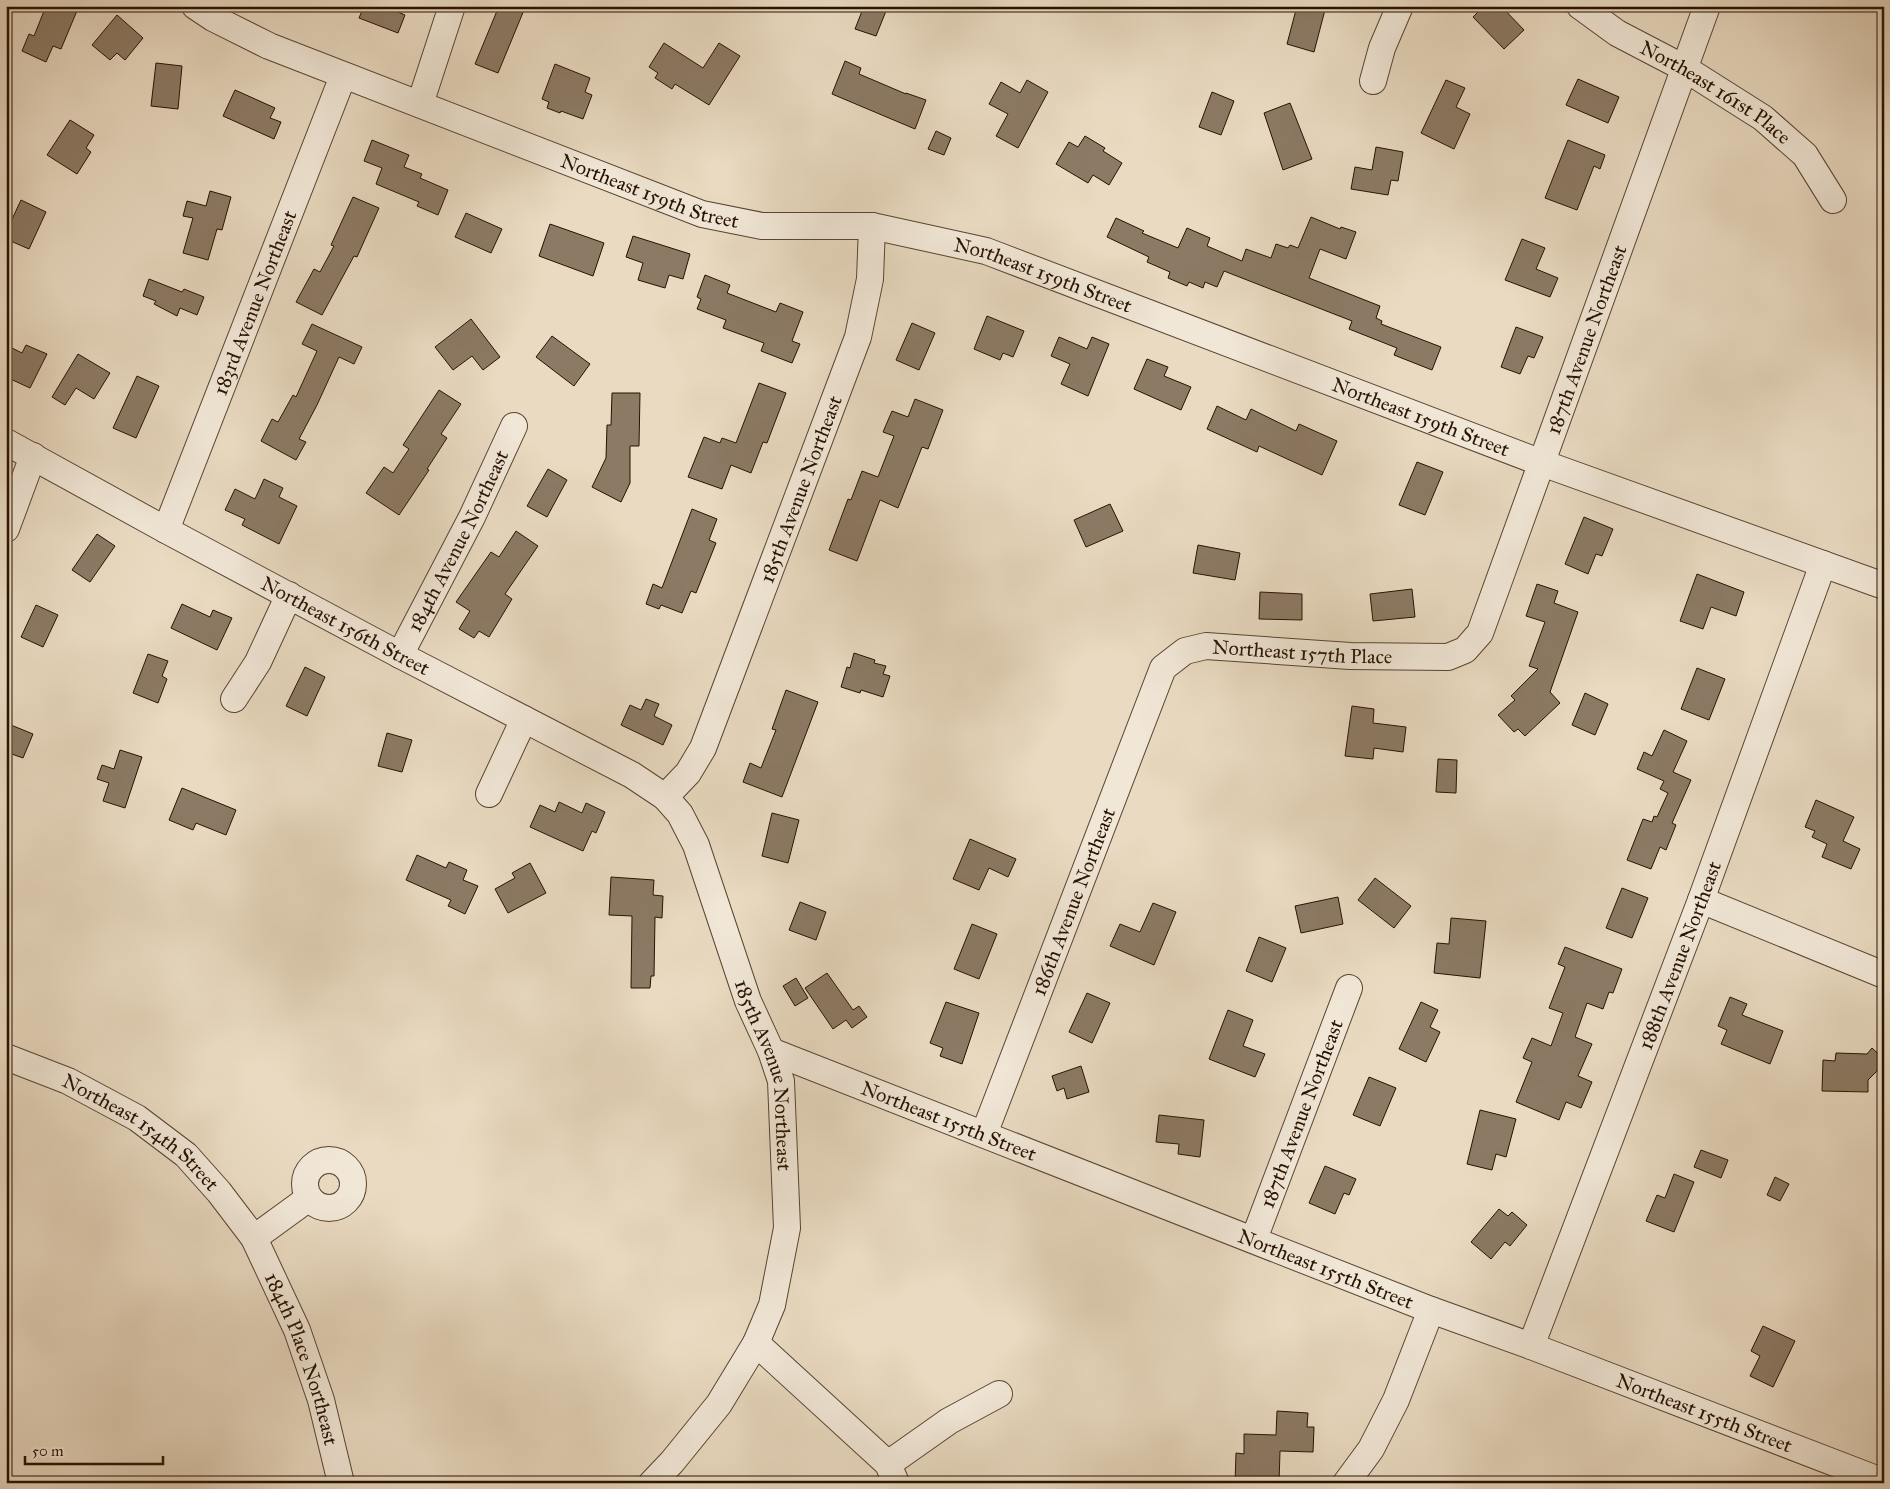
<svg xmlns="http://www.w3.org/2000/svg" width="1890" height="1489" viewBox="0 0 1890 1489" font-family="'IM FELL Great Primer',serif">
<rect width="100%" height="100%" fill="#e9dac1"/>
<filter id="stains"><feTurbulence type="fractalNoise" baseFrequency=".004" numOctaves="4"/><feColorMatrix values="0 0 0 0 .2 0 0 0 0 .09 0 0 0 0 .02 0 0 0 .5 -.17"/></filter>
<radialGradient id="worn" r=".72"><stop offset=".6" stop-color="#630" stop-opacity="0"/><stop offset="1" stop-color="#630" stop-opacity=".3"/></radialGradient>
<path fill="#8c7a65" stroke="#271201" d="M46 6H79L61 49 53 46 46 62 22 51 29 34 34 36Z
M364 6H401L398 12 405 15 398 33 359 18Z
M499 6H514L524 10 498 73 475 64Z
M864 6H888L876 36 855 29Z
M1297 6H1326L1314 52 1287 44Z
M1484 6H1501L1524 30 1504 49 1473 17Z
M117 15 143 38 125 60 117 53 110 60 92 45Z
M664 43 703 68 719 43 740 56 709 105 675 84 672 89 655 78 658 73 649 67Z
M845 61 861 68 859 74 906 94V93L926 100 915 129 832 94Z
M156 63 182 66 178 109 151 106Z
M555 64 590 78 585 92 592 95 583 119 561 111 560 113 547 108 549 102 542 99Z
M1578 79 1619 97 1608 123 1566 105Z
M1027 80 1048 92 1018 148 996 136 1008 114 989 104 1001 82 1020 93Z
M1446 80 1465 88 1456 107 1470 114 1454 149 1421 133Z
M235 90 275 108 270 118 281 122 274 139 223 116Z
M1212 92 1234 101 1221 135 1199 127Z
M1290 103 1312 159 1283 170 1264 113Z
M70 120 94 135 86 148 91 152 77 174 47 155Z
M936 131 951 138 944 155 928 149Z
M1085 136 1105 148 1103 151 1122 163 1109 185 1093 175 1088 183 1056 164 1069 142 1078 147Z
M372 140 409 155 404 167 422 174 420 178 448 190 438 215 417 206 419 202 376 184 382 168 364 161Z
M1568 140 1605 155 1600 169 1594 166 1577 210 1545 198Z
M1376 147 1403 152 1398 181 1391 180 1388 195 1351 189 1355 167 1372 170Z
M210 191 231 197 222 230 217 229 208 260 183 253 193 218 183 216 187 201 206 206Z
M353 197 379 208 357 257 354 256 322 315 296 302 314 269 320 272 334 246 331 245Z
M21 200 46 212 29 249 6 239V232Z
M466 213 502 229 491 253 455 237Z
M1311 217 1340 229 1341 227 1356 232 1346 259 1320 249 1309 278 1380 306 1376 318 1382 321 1381 324 1441 347 1432 370 1394 355 1397 348 1349 329 1352 321 1224 271 1217 287 1205 282 1203 288 1189 282 1187 286 1168 278 1170 272 1147 262 1149 257 1107 237 1116 218 1144 231 1142 233 1178 248 1187 228 1210 238 1207 246 1242 261 1246 249 1271 258 1276 244 1288 248 1290 245 1298 248Z
M550 224 604 243 593 276 539 256Z
M633 236 690 254 683 279 669 275 665 288 638 280 643 263 626 257Z
M1522 239 1545 248 1536 269 1558 278 1550 297 1505 280Z
M705 275 730 285 727 293 776 312 780 303 803 312 792 341 800 344 792 363 761 351 764 343 723 328 726 320 697 309 701 299 697 297Z
M149 279 182 292 184 289 204 297 197 315 180 308 177 316 154 304 156 301 143 296Z
M987 316 1024 331 1013 357 1003 353 1000 360 974 349Z
M471 319 500 357 483 370 472 356 453 370 435 347Z
M912 323 935 333 919 370 896 360Z
M312 324 362 347 354 364 339 357 317 405 299 439 306 442 296 460 261 441 272 419 278 422 293 395 296 397 317 351 302 344Z
M1516 327 1543 337 1534 358 1528 356 1520 374 1501 367Z
M552 336 590 364 574 386 536 357Z
M1059 337 1087 349 1092 337 1109 344 1088 396 1061 384 1070 364 1051 356Z
M6 345 22 353 26 345 47 354 30 388 6 377Z
M78 354 110 373 94 399 76 388 65 405 52 397Z
M1147 359 1168 367 1164 376 1191 387 1181 410 1134 389Z
M137 376 159 386 136 438 113 428Z
M759 383 786 393 767 443 763 442 751 473 731 465 722 489 688 477 704 437 720 443 722 438 736 443Z
M439 390 461 404 441 434 447 438 427 469 429 470 399 515 366 493 384 467 393 473 409 449 403 445Z
M612 393H640L639 446H630V483L621 502 592 487 606 458 607 425H611Z
M915 399 943 410 928 449 922 447 898 508 880 500 857 561 829 550 848 499 851 500 862 471 878 477 894 436 883 432 892 411 908 417Z
M1217 406 1246 420 1251 409 1296 431 1299 424 1337 441 1322 475 1259 446 1257 452 1207 429Z
M1417 462 1443 472 1425 515 1399 505Z
M548 469 567 480 547 517 527 506Z
M264 479 283 488 279 497 297 506 279 544 242 525 245 519 225 510 235 489 255 499Z
M1110 504 1123 531 1086 547 1074 520Z
M692 509 717 519 709 540 716 543 696 593 691 591 682 613 661 605 659 609 646 604 653 584 662 588Z
M1584 517 1613 529 1602 556 1596 554 1588 574 1565 564Z
M516 531 538 546 505 594 512 599 489 637 479 631 474 638 459 629 470 611 456 602 491 552 499 557Z
M97 534 115 546 90 582 72 570Z
M1198 545 1240 553 1235 580 1193 573Z
M1697 574 1744 592 1736 616 1711 607 1703 629 1680 621Z
M1537 584 1558 591 1554 603 1578 612 1550 692 1560 703 1525 736 1518 729 1514 732 1498 715 1515 700 1511 696 1538 669 1529 666 1545 622 1526 616Z
M1412 589 1415 617 1373 621 1370 594Z
M1260 592 1302 594V620L1259 619Z
M182 604 210 617 213 610 232 618 217 650 171 628Z
M36 605 58 615 43 647 21 637Z
M854 653 875 660 874 663 886 666 883 674 890 676 883 697 861 690 860 693 841 687 847 667 850 668Z
M148 654 168 661 162 676 167 679 158 703 133 693Z
M305 667 325 677 307 716 286 706Z
M1697 668 1725 679 1709 720 1681 709Z
M786 690 818 702 782 797 743 782 750 763 761 768 776 730 772 729Z
M1585 693 1608 704 1595 735 1572 725Z
M646 699 659 704 654 716 672 725 663 745 621 725 630 705 641 710Z
M1352 706 1374 709 1373 723 1406 727 1403 752 1374 748 1373 759 1345 756Z
M6 723 33 734 23 758 6 752Z
M1664 730 1687 741 1673 772 1691 780 1672 823 1676 825 1666 850 1660 847 1651 869 1627 860 1643 819 1652 822 1654 816 1657 817 1668 793 1660 789 1664 781 1637 769 1644 752 1652 756Z
M387 733 412 740 402 772 378 766Z
M120 750 142 757 125 808 103 801 109 783 97 779 102 765 114 769Z
M1438 759 1457 760 1456 793 1436 792Z
M182 788 236 810 226 835 196 823 193 830 169 820Z
M1816 800 1854 817 1843 841 1860 849 1851 869 1822 857 1827 844 1812 837 1815 831 1805 827Z
M559 802 582 813 586 803 605 812 596 833 592 831 583 851 530 827 540 805 555 812Z
M772 813 799 820 788 863 762 856Z
M970 839 1016 859 1008 877 989 868 979 890 953 879Z
M417 855 446 868 449 862 467 870 463 880 478 886 465 914 448 906 451 900 406 880Z
M530 863 546 893 508 913 495 889 515 878 512 873Z
M611 877 654 880 653 895 663 896 662 918 655 917 654 976H651L650 988H631L632 916 609 915Z
M1375 878 1411 906 1394 928 1358 900Z
M1622 888 1648 898 1632 938 1606 928Z
M1338 897 1343 924 1301 933 1295 906Z
M800 902 826 912 816 940 789 930Z
M1153 903 1176 912 1154 965 1110 946 1120 924 1140 932Z
M1451 918 1486 921 1480 978 1434 973 1437 943 1449 944Z
M972 924 997 934 979 979 954 969Z
M1259 937 1286 948 1272 982 1246 971Z
M1565 947 1622 969 1613 993 1609 992 1603 1009 1587 1003 1575 1037 1592 1044 1578 1076 1592 1082 1581 1108 1566 1102 1559 1120 1516 1102 1532 1062 1523 1058 1532 1038 1551 1046 1563 1013 1549 1008 1565 967 1558 964Z
M827 973 853 1010 859 1006 867 1017 852 1028 846 1020 833 1029 805 988Z
M796 978 808 998 795 1006 783 986Z
M1087 993 1110 1003 1092 1043 1069 1032Z
M1730 997 1747 1004 1742 1015 1783 1031 1770 1064 1721 1044 1727 1030 1718 1026Z
M946 1002 979 1013 962 1064 940 1056 943 1048 930 1043Z
M1421 1002 1438 1010 1430 1027 1440 1032 1426 1062 1399 1049Z
M1228 1010 1253 1020 1243 1046 1265 1054 1255 1077 1209 1059Z
M1872 1048 1884 1059V1064L1868 1080V1092L1822 1091 1823 1060 1835 1061 1836 1053 1867 1054Z
M1081 1066 1089 1092 1067 1099 1064 1088 1057 1091 1052 1076Z
M1369 1077 1396 1088 1380 1126 1353 1115Z
M1480 1110 1516 1119 1506 1157 1496 1154 1492 1170 1467 1164Z
M1159 1115 1204 1120 1200 1157 1178 1154 1179 1144 1156 1142Z
M1701 1150 1728 1160 1721 1178 1694 1167Z
M1325 1166 1356 1179 1349 1195 1344 1193 1335 1214 1309 1203Z
M1674 1174 1694 1182 1674 1232 1646 1221 1657 1195 1665 1198Z
M1775 1177 1789 1184 1780 1201 1767 1195Z
M1499 1209 1508 1216 1512 1212 1527 1225 1510 1246 1505 1242 1491 1259 1471 1242Z
M1763 1326 1795 1341 1773 1387 1750 1376 1760 1356 1751 1351Z
M1277 1411 1308 1413 1307 1427H1314L1313 1452 1280 1451 1279 1483H1235L1236 1453 1244 1454V1434L1276 1435Z"/>
<g fill="none" stroke-linecap="round" stroke-linejoin="round">
<defs>
<g id="minor">
<path id="s1" d="M195 6 213 18 269 46 702 214 762 226H872L986 251 1542 463 1884 586"/>
<path id="s2" d="M1580 6 1617 33 1684 68 1763 118 1805 155 1833 200"/>
<path d="M1373 81 1382 48 1400 6"/>
<path d="M420 104 452 6"/>
<path id="s3" d="M6 442 166 530 400 655 632 775 665 797 680 814 696 845 748 1001 771 1051 781 1081 787 1228 772 1305 756 1343 719 1404 672 1462 652 1483"/>
<path d="M6 529 33 456"/>
<path id="s4" d="M166 530 343 76"/>
<path id="s5" d="M400 655 472 517 514 426"/>
<path d="M234 699 258 662 289 595"/>
<path d="M489 794 524 719"/>
<path id="s6" d="M665 797 688 773 703 748 858 337 870 279 872 226"/>
<path d="M1701 900 1884 975"/>
<path id="s7" d="M771 1051 1431 1310 1531 1346 1884 1482"/>
<path id="s8" d="M6 1057 68 1081 137 1118 186 1155 219 1192 254 1238 297 1330 321 1400 341 1483"/>
<path id="s9" d="M984 1134 1163 668 1185 651 1206 646 1350 656 1448 657 1465 650 1480 633 1707 6"/>
<circle cx="329" cy="1184" r="24"/>
<path d="M254 1238 309 1198"/>
<path id="s10" d="M1254 1239 1349 988"/>
<path d="M756 1343 888 1464 896 1483"/>
<path id="s11" d="M1531 1346 1701 900 1823 564"/>
<path d="M888 1464 949 1421 999 1394"/>
<path d="M1346 1483 1371 1449 1396 1400 1431 1310"/>
</g>
</defs>
<use href="#minor" stroke="#584431" stroke-width="28"/>
<use href="#minor" stroke="#f1e7d7" stroke-width="26"/>
</g>
<g text-anchor="middle" dominant-baseline="central" stroke-width="4" stroke-linejoin="round" paint-order="stroke">
<g font-size="20" fill="#271201" stroke="#f1e7d7">
<text stroke="none"><textPath href="#s2" startOffset="161">Northeast 161st Place</textPath></text>
<text stroke="none"><textPath href="#s1" startOffset="492">Northeast 159th Street</textPath></text>
<text stroke="none"><textPath href="#s1" startOffset="898">Northeast 159th Street</textPath></text>
<text stroke="none"><textPath href="#s4" startOffset="244">183rd Avenue Northeast</textPath></text>
<text stroke="none"><textPath href="#s9" startOffset="1144">187th Avenue Northeast</textPath></text>
<text stroke="none"><textPath href="#s1" startOffset="1302">Northeast 159th Street</textPath></text>
<text stroke="none"><textPath href="#s6" startOffset="339">185th Avenue Northeast</textPath></text>
<text stroke="none"><textPath href="#s5" startOffset="128">184th Avenue Northeast</textPath></text>
<text stroke="none"><textPath href="#s3" startOffset="386">Northeast 156th Street</textPath></text>
<text stroke="none"><textPath href="#s9" startOffset="645">Northeast 157th Place</textPath></text>
<text stroke="none"><textPath href="#s9" startOffset="249">186th Avenue Northeast</textPath></text>
<text stroke="none"><textPath href="#s11" startOffset="418">188th Avenue Northeast</textPath></text>
<text stroke="none"><textPath href="#s3" startOffset="1048">185th Avenue Northeast</textPath></text>
<text stroke="none"><textPath href="#s10" startOffset="134">187th Avenue Northeast</textPath></text>
<text stroke="none"><textPath href="#s7" startOffset="191">Northeast 155th Street</textPath></text>
<text stroke="none"><textPath href="#s8" startOffset="156">Northeast 154th Street</textPath></text>
<text stroke="none"><textPath href="#s7" startOffset="596">Northeast 155th Street</textPath></text>
<text stroke="none"><textPath href="#s8" startOffset="444">184th Place Northeast</textPath></text>
<text stroke="none"><textPath href="#s7" startOffset="1001">Northeast 155th Street</textPath></text>
</g>
</g>
<rect width="1890" height="1489" fill="none" stroke="#e9dac1" stroke-width="25"/>
<rect x="8" y="8" width="1875" height="1474" fill="none" stroke="#271201" stroke-width="2.5"/>
<rect x="12" y="12" width="1865" height="1464" fill="none" stroke="#271201"/>
<path d="M25 1456v8h138v-8" fill="none" stroke="#271201" stroke-width="2.5"/>
<text x="32" y="1456" font-size="15" fill="#271201" stroke="#f1e7d7" stroke-width="4" paint-order="stroke">50 m</text>
<rect width="100%" height="100%" filter="url(#stains)"/>
<rect width="100%" height="100%" fill="url(#worn)"/>
</svg>
